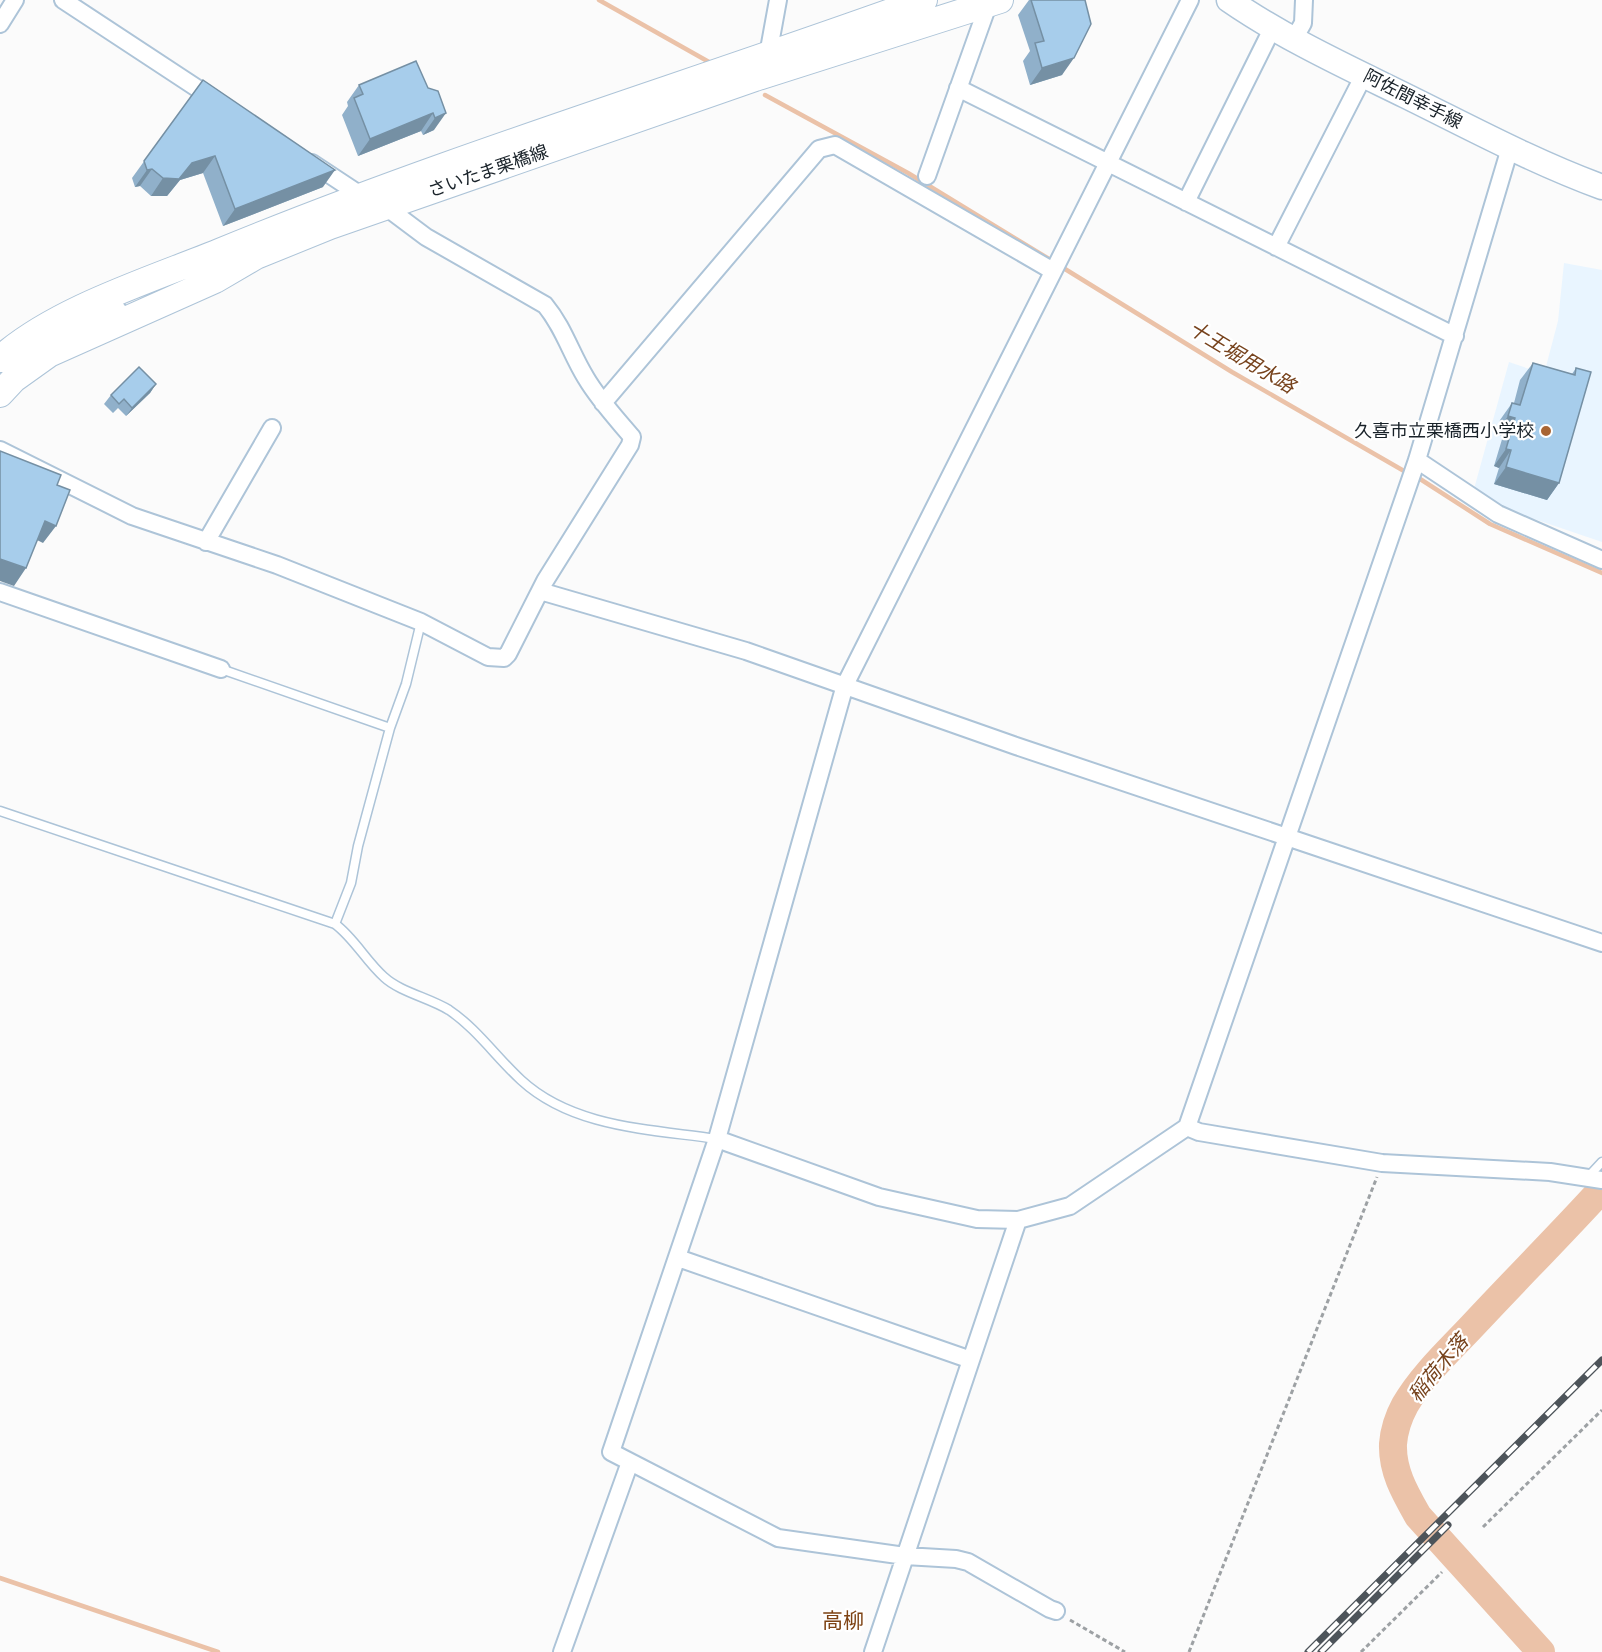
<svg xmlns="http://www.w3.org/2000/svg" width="1602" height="1652" viewBox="0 0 1602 1652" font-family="'Fira Sans','Noto Sans JP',sans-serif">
<rect width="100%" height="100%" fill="#fbfbfb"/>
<path fill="#e9f5ff" d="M1564 263 1602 270V542L1511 511 1474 489 1509 362 1544 374 1558 321Z"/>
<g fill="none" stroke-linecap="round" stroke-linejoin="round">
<path stroke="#ebc2a8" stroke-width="4.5" d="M599 0 709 62
M765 95 908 173 1054 262
M1065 269 1232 372 1404 471
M1417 477 1490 524 1602 573
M0 1578 218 1652"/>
<path stroke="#ebc2a8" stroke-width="28" d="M1541 1652 1418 1516C1405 1493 1392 1471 1393 1444 1394 1431 1399 1416 1405 1405 1423 1374 1452 1348 1476 1322 1518 1277 1561 1234 1602 1189"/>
<defs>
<path id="service" d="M221 669 390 728
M0 811 335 924C354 938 366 961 384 977 400 992 430 998 449 1010 476 1028 497 1058 521 1080 573 1128 650 1129 717 1139
M335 924 351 883 358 846 390 728 406 684 421 622
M1588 1177 1602 1162"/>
<path id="minor" d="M63 0 215 100
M0 24 15 0
M1294 39 1303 23 1304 0
M768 55 778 0
M958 88 1455 336
M312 163 362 196
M927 176 988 5
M1186 202 1273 27
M1276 247 1364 75
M603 403 819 149 835 145 1053 271
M0 450 132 516 277 565 421 622 488 657 504 658 508 654 545 581 630 445 632 437C616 418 599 400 586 378 571 354 564 328 545 305L426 237 386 207
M1417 460 1498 514 1602 560
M206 542 272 428
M540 591 746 651 1016 746 1602 943
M0 592 221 669
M1187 1127 1199 1132 1382 1163 1550 1172 1602 1180
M717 1139 879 1197 977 1219 1018 1220 1070 1206 1187 1127 1417 460 1510 148
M678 1258 971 1360
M1056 1611 1050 1609 968 1562 956 1559 905 1556 778 1538 611 1452 717 1139 845 685 1190 0
M562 1652 630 1462
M873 1652 1018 1220"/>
<path id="tertiary" d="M26 349 116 311"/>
<path id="secondary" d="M1229 0C1284 38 1347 67 1406 96 1471 128 1534 162 1602 187"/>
<path id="primary" d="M0 359C54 310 150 280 219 252 450 157 689 85 924 0
M0 394 14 379 49 354 215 280 256 256 330 226 755 78 1000 0"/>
</defs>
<use href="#service" stroke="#adc4d8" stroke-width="11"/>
<use href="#minor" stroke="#adc4d8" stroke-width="20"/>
<use href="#tertiary" stroke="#adc4d8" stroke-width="24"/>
<use href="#secondary" stroke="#adc4d8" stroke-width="27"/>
<use href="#primary" stroke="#adc4d8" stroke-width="28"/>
<path stroke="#9da1a4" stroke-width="3" stroke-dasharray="4.5 3" stroke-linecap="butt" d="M1483 1527 1602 1410
M1070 1620 1125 1652
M1189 1652 1377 1177
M1361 1652 1442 1572"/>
<use href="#service" stroke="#fff" stroke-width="8"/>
<use href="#minor" stroke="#fff" stroke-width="16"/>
<use href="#tertiary" stroke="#fff" stroke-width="21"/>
<use href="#secondary" stroke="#fff" stroke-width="24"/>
<use href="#primary" stroke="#fff" stroke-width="26"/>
<defs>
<path id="rail" d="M1308 1652 1602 1360
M1321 1652 1448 1525"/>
</defs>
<use href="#rail" stroke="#4d545a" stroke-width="7"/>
<use href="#rail" stroke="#fff" stroke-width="4.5" stroke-dasharray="14" stroke-linecap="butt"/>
</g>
<path fill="#90b0ca" d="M1029 0H1085L1062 75 1030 85 1023 61 1030 51 1018 15Z
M203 80 323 187 223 226 203 173 180 180 167 196H151L140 186 135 187 132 178Z
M359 85 428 88 438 91 434 130 423 135 421 131 358 156 342 115 348 106 347 102Z
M1533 363 1572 374 1576 368 1559 483 1547 500 1494 484 1499 468 1494 466 1503 436 1496 434 1500 420 1512 403H1514L1520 380Z
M156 384 150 393 126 416 118 408 113 413 104 404 111 395Z"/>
<path fill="#7590a4" d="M1074 58 1062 75 1030 85 1042 68Z
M433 113 421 131 358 156 370 139Z
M446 113 434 130 423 135 435 118Z
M215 156 203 173 180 180 167 196H151L163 178 192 163Z
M152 169 140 186 135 187 147 170Z
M335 170 323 187 223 226 235 209Z
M156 384 150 393 126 416 132 408Z
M1508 416 1515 418 1503 436 1496 434Z
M1506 449 1511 450 1499 468 1494 466Z
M1506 467 1559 483 1547 500 1494 484Z
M45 521 56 526 43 543 33 538Z
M0 559 26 568 14 586 0 581Z"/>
<path fill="#a7cdeb" stroke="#7590a4" stroke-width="1.5" d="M1031 0H1085L1091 24 1074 58 1042 68 1035 43 1044 41Z
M416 61 428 88 438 91 446 113 435 118 433 113 370 139 354 98 363 94 359 85Z
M203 80 335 170 235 209 215 156 192 163 179 179 163 178 152 169 147 170 144 161Z
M1533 363 1575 375 1576 368 1591 372 1559 483 1506 467 1511 450 1506 449 1515 418 1508 416 1512 403 1520 405Z
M139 367 156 384 132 408 124 399 119 404 111 395Z
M0 451 61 475 57 485 70 490 56 526 45 521 26 568 0 559Z"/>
<circle fill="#a86534" stroke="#fff" stroke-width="2" cx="1546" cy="431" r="6"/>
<g text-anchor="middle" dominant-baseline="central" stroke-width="4.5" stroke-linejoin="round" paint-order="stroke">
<g font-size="18" fill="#192229" stroke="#fff">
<text transform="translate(1413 99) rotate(27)">阿佐間幸手線</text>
<text transform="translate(488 171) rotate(-19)">さいたま栗橋線</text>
</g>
<g font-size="18" fill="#192229" stroke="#fff" text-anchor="end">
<text x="1534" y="431">久喜市立栗橋西小学校</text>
</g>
<g font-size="20" font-style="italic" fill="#77431d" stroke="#fff">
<text transform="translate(1242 357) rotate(31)">十王堀用水路</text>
<text transform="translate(1438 1368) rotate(-50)">稲荷木落</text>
</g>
<g font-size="21" fill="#7e4314" stroke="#fff">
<text x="843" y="1621">高柳</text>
</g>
</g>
</svg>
